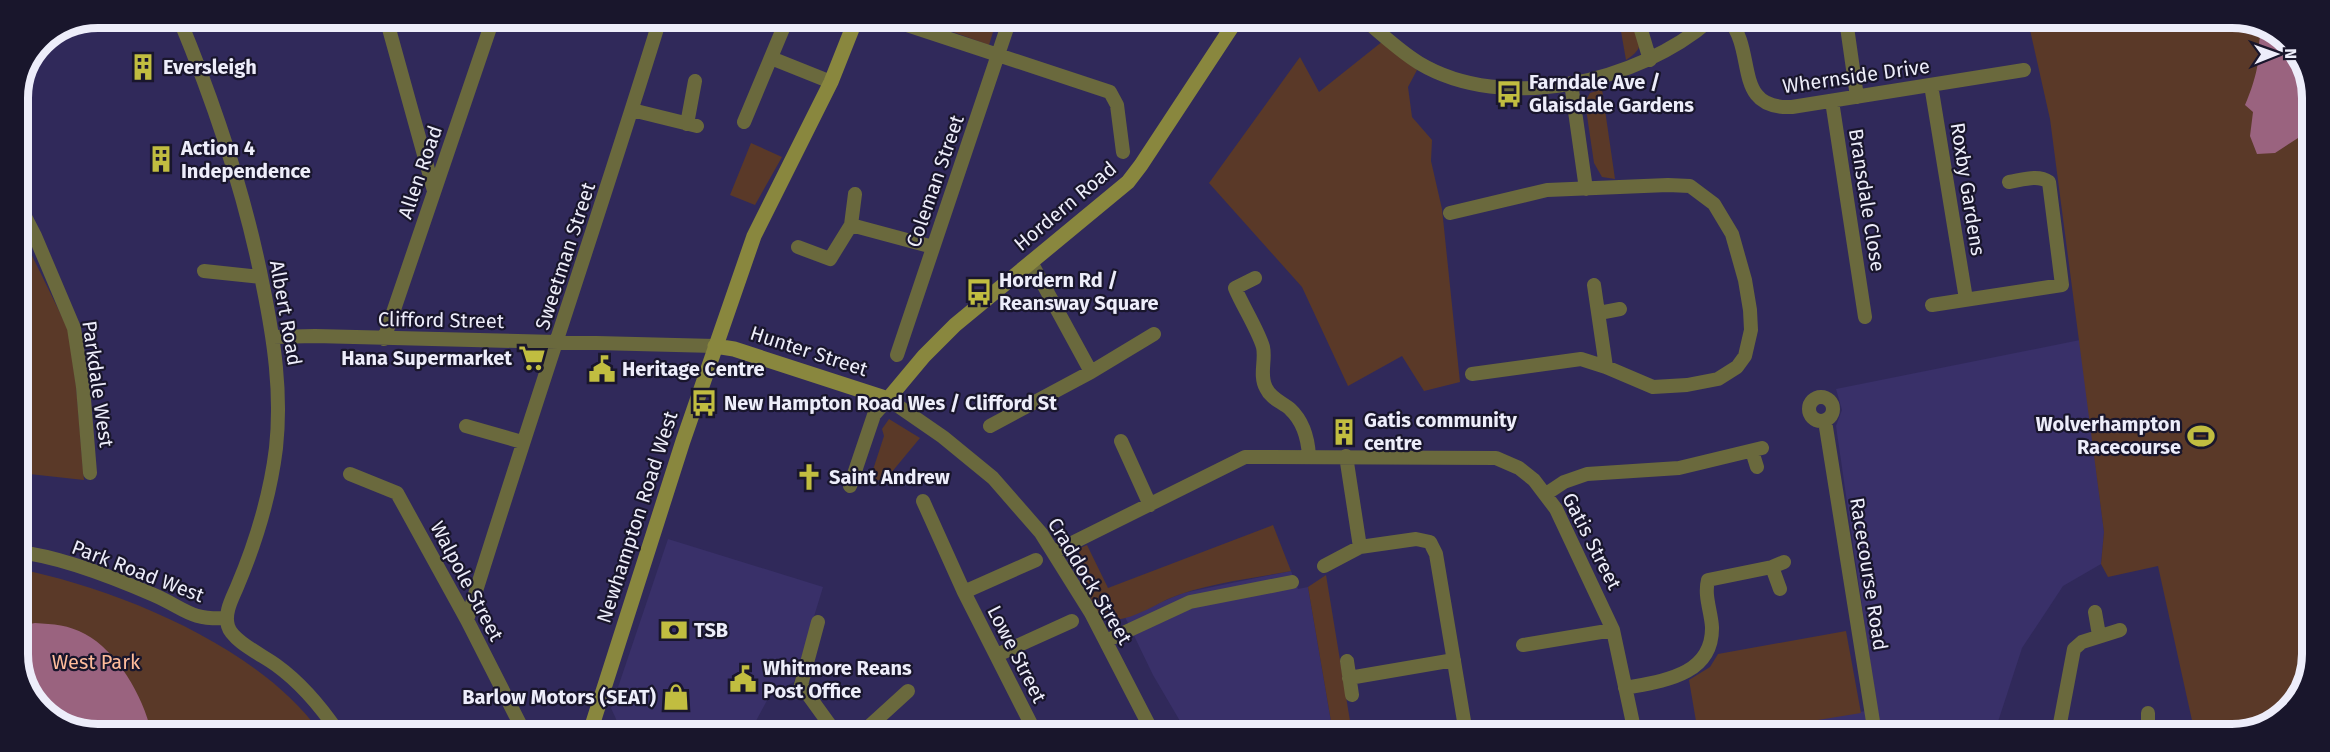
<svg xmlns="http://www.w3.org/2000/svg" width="2330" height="752" viewBox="0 0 2330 752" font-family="'Fira Sans',sans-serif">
<rect width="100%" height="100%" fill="#30295a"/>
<path fill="#393069" d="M2080 340 2104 532 2101 564 2063 586 2022 648 1994 734 1737 733 1877 709 1836 426 1842 410 1836 389Z
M668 539 823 587 794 682 771 693 750 732H626L621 730 611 708Z
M1291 571 1298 589 1308 587 1333 733H1187L1153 675 1125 617 1183 593Z"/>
<path fill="#5a3928" d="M917 19H997L989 45Z
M1619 20H1635C1640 40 1646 48 1626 60Z
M2028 21H2253L2292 46 2312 92 2309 675 2280 718 2232 734H2195L2158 566 2108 577 2101 564 2104 532 2050 119Z
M1383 41 1417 70 1408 87 1412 117 1432 140 1431 161 1442 209 1460 382 1424 391 1402 356 1348 386 1302 287 1209 183 1300 57 1319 92Z
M1602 89 1615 179 1602 177 1594 163 1585 102 1590 93Z
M751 143 782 157 755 205 730 195Z
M18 227 68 329 76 385 84 480 20 473 18 445Z
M889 419 920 438 886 479 869 482 884 436 882 429Z
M1273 525 1291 571C1251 579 1206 583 1168 599 1151 607 1116 629 1100 616L1076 570 1080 548 1087 545 1108 588Z
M18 569C117 588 259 647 319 731H77L35 703 18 660Z
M1326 575 1352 733H1333L1308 587Z
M1846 631 1861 713 1737 733H1698L1689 680 1710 667 1718 654Z"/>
<path fill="#9a637f" d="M2263 27 2292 46 2312 92V129L2275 153 2257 154 2250 136 2253 112 2245 105C2251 91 2256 76 2258 62 2259 50 2258 38 2263 27Z
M35 623C53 624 69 625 85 634 117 651 143 696 151 731H77L35 703 18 660V626Z"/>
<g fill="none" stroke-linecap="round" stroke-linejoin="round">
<path stroke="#6a693d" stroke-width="14" d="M179 18C215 105 245 193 263 286 274 340 282 393 276 448 270 497 256 542 237 587 232 599 224 613 228 626 232 641 264 656 276 665 301 683 321 707 338 732
M386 18 434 191
M889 19 1110 92 1117 105 1123 152
M1365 20C1380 33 1402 53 1419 63 1504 114 1639 82 1710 20
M1638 20 1650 60
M1729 20C1757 52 1732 110 1792 107L2024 70
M1846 20 1857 97
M771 58 831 82
M1571 83 1586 189
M1931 85 1966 299
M1832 101 1865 317
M632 110 697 126
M744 122 787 19
M687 124 695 81
M18 203 35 236 74 328 83 387 90 473
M1450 213 1547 190 1668 185 1690 186 1714 204 1732 234 1745 280 1750 310 1751 330 1745 356 1737 367 1718 379 1687 385 1653 387 1606 367 1581 359 1472 374
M851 225 933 247
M798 247 830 259 851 225 855 194
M1031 262 1091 372
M204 271 261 277
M1255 278 1235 288C1242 305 1258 330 1263 347 1266 360 1259 375 1266 388 1271 399 1282 402 1290 409 1303 421 1308 439 1309 456
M1594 285 1606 367
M1932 305 2062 285 2049 182C2038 174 2022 180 2009 182
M1599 313 1620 309
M273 337 315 336 715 346
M384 339 493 19
M897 355 1010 19
M1809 409a12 12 0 1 1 24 0a12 12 0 1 1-24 0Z
M1825 421 1875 734
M466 426 522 442
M990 426 1091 372 1154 334
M1121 441 1150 505
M1752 451 1757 467
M1346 456 1360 547
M350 474 397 493 467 620 524 732
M850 486 874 415 888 399 943 437 993 478 1041 533 1091 613 1153 733
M1546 494 1564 482 1587 474 1679 468 1762 448
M923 501 964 592 1035 732
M18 552C58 556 117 579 154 595 186 609 189 620 227 618
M1054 552 1245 457 1496 458 1519 468 1534 480 1556 509 1613 630 1635 733
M1324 566 1360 547 1416 539 1430 542 1436 554 1466 733
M1772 567 1780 589
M964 592 1036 560
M2095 612 2099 635
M467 620C529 419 598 220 660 19
M818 622 801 685 835 732
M1106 641 1190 602 1292 582
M1523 645 1613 630
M997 655 1072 621
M1347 661 1352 695
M1349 678 1454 660
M1625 688C1662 681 1713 676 1712 627 1711 611 1704 596 1708 580L1772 567 1784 562
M863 732 908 691
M1129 733 1131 731
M2058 734 2074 649 2082 642 2120 630
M2148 734V713"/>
<path stroke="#89873e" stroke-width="15" d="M715 346 734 349 888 399 924 356 955 325 1128 182 1141 165 1237 19
M590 732 683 441 754 236 831 82 856 19"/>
</g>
<defs>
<symbol id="building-bare" viewBox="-9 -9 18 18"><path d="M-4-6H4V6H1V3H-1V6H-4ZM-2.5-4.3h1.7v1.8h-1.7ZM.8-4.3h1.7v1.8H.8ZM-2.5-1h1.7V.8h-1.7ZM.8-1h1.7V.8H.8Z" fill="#c1bd40" stroke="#19162c" stroke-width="2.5" paint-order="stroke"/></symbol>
<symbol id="bus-bare" viewBox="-9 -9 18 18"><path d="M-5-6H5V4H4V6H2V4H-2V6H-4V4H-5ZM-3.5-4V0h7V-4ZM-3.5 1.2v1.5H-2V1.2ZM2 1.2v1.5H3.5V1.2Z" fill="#c1bd40" stroke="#19162c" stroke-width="2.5" paint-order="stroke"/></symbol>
<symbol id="supermarket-bare" viewBox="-9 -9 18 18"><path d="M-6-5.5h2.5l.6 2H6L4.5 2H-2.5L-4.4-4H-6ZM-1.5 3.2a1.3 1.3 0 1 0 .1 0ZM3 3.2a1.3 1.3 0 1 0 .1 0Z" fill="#c1bd40" stroke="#19162c" stroke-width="2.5" paint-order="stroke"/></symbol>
<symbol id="civic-bare" viewBox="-9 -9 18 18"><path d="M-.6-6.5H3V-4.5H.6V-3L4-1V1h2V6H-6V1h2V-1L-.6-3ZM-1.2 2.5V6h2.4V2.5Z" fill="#c1bd40" stroke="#19162c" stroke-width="2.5" paint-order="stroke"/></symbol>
<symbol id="stadium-bare" viewBox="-9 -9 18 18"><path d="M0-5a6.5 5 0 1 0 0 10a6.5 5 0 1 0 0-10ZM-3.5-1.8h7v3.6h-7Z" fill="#c1bd40" stroke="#19162c" stroke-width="2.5" paint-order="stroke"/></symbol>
<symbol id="church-bare" viewBox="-9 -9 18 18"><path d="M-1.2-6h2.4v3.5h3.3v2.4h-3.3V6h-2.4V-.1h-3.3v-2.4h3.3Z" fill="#c1bd40" stroke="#19162c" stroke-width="2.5" paint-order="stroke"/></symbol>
<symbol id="bank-bare" viewBox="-9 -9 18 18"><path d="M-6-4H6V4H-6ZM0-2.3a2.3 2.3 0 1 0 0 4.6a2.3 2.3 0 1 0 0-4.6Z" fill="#c1bd40" stroke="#19162c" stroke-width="2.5" paint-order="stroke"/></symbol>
<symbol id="shop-bare" viewBox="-9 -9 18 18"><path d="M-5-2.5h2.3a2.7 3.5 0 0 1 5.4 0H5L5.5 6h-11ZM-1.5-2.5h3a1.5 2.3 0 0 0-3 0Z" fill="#c1bd40" stroke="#19162c" stroke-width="2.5" paint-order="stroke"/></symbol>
</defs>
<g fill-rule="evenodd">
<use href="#building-bare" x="124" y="48" width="38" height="38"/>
<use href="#bus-bare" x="1490" y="75" width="38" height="38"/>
<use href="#building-bare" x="142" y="140" width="38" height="38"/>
<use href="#bus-bare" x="960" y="273" width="38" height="38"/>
<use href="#supermarket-bare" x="513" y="339" width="38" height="38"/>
<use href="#civic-bare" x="583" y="350" width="38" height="38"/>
<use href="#bus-bare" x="685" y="384" width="38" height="38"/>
<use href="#building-bare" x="1325" y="413" width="38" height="38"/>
<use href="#stadium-bare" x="2182" y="417" width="38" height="38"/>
<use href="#church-bare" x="790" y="458" width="38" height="38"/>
<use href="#bank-bare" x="655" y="611" width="38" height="38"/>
<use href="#civic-bare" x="724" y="660" width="38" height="38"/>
<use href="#shop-bare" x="657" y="678" width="38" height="38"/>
</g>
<g text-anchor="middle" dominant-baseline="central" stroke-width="4.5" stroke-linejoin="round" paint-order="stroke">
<g font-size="20" font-weight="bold" fill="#ededfa" stroke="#19162c" text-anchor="start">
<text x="163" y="67">Eversleigh</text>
<text x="1529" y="82">Farndale Ave /<tspan x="1529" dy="23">Glaisdale Gardens</tspan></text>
<text x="181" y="148">Action 4<tspan x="181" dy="23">Independence</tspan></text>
<text x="999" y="280">Hordern Rd /<tspan x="999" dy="23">Reansway Square</tspan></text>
<text x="512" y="358" text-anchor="end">Hana Supermarket</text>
<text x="622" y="369">Heritage Centre</text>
<text x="724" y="403">New Hampton Road Wes / Clifford St</text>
<text x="1364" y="420">Gatis community<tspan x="1364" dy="23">centre</tspan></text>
<text x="2181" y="424" text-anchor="end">Wolverhampton<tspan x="2181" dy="23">Racecourse</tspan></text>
<text x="829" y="477">Saint Andrew</text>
<text x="694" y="630">TSB</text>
<text x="763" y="668">Whitmore Reans<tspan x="763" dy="23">Post Office</tspan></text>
<text x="656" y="697" text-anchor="end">Barlow Motors (SEAT)</text>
</g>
<g font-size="20" fill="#ededfa" stroke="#19162c">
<text transform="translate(1856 76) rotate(-8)">Whernside Drive</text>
<text transform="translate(420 172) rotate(-71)">Allen Road</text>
<text transform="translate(935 181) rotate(-71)">Coleman Street</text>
<text transform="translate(1968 189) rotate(81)">Roxby Gardens</text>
<text transform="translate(1867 200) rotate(81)">Bransdale Close</text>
<text transform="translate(1065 206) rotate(-40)">Hordern Road</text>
<text transform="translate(565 256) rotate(-72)">Sweetman Street</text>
<text transform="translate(286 313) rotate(80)">Albert Road</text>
<text transform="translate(441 320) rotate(1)">Clifford Street</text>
<text transform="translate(809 351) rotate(18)">Hunter Street</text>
<text transform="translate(98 384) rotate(82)">Parkdale West</text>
<text transform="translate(637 517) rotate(-72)">Newhampton Road West</text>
<text transform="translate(1592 541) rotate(63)">Gatis Street</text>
<text transform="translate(138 571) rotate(21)">Park Road West</text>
<text transform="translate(1869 574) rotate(81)">Racecourse Road</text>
<text transform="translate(467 581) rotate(62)">Walpole Street</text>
<text transform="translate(1090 581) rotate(59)">Craddock Street</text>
<text transform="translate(1017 654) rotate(63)">Lowe Street</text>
</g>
<g font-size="20" fill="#febc9b" stroke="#19162c">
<text x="96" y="662">West Park</text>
</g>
</g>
<path d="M0 0H2330V752H0ZM98 28H2232A70 70 0 0 1 2302 98V654A70 70 0 0 1 2232 724H98A70 70 0 0 1 28 654V98A70 70 0 0 1 98 28Z" fill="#19162c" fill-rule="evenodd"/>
<path fill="none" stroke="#ededfa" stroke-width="8" d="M98 28H2232A70 70 0 0 1 2302 98V654A70 70 0 0 1 2232 724H98A70 70 0 0 1 28 654V98A70 70 0 0 1 98 28Z"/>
<g transform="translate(2276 54) rotate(89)" stroke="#19162c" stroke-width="4.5" paint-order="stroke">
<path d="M0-4.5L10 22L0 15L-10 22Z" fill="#ededfa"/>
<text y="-9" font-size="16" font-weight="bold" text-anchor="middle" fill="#ededfa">N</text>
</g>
</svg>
